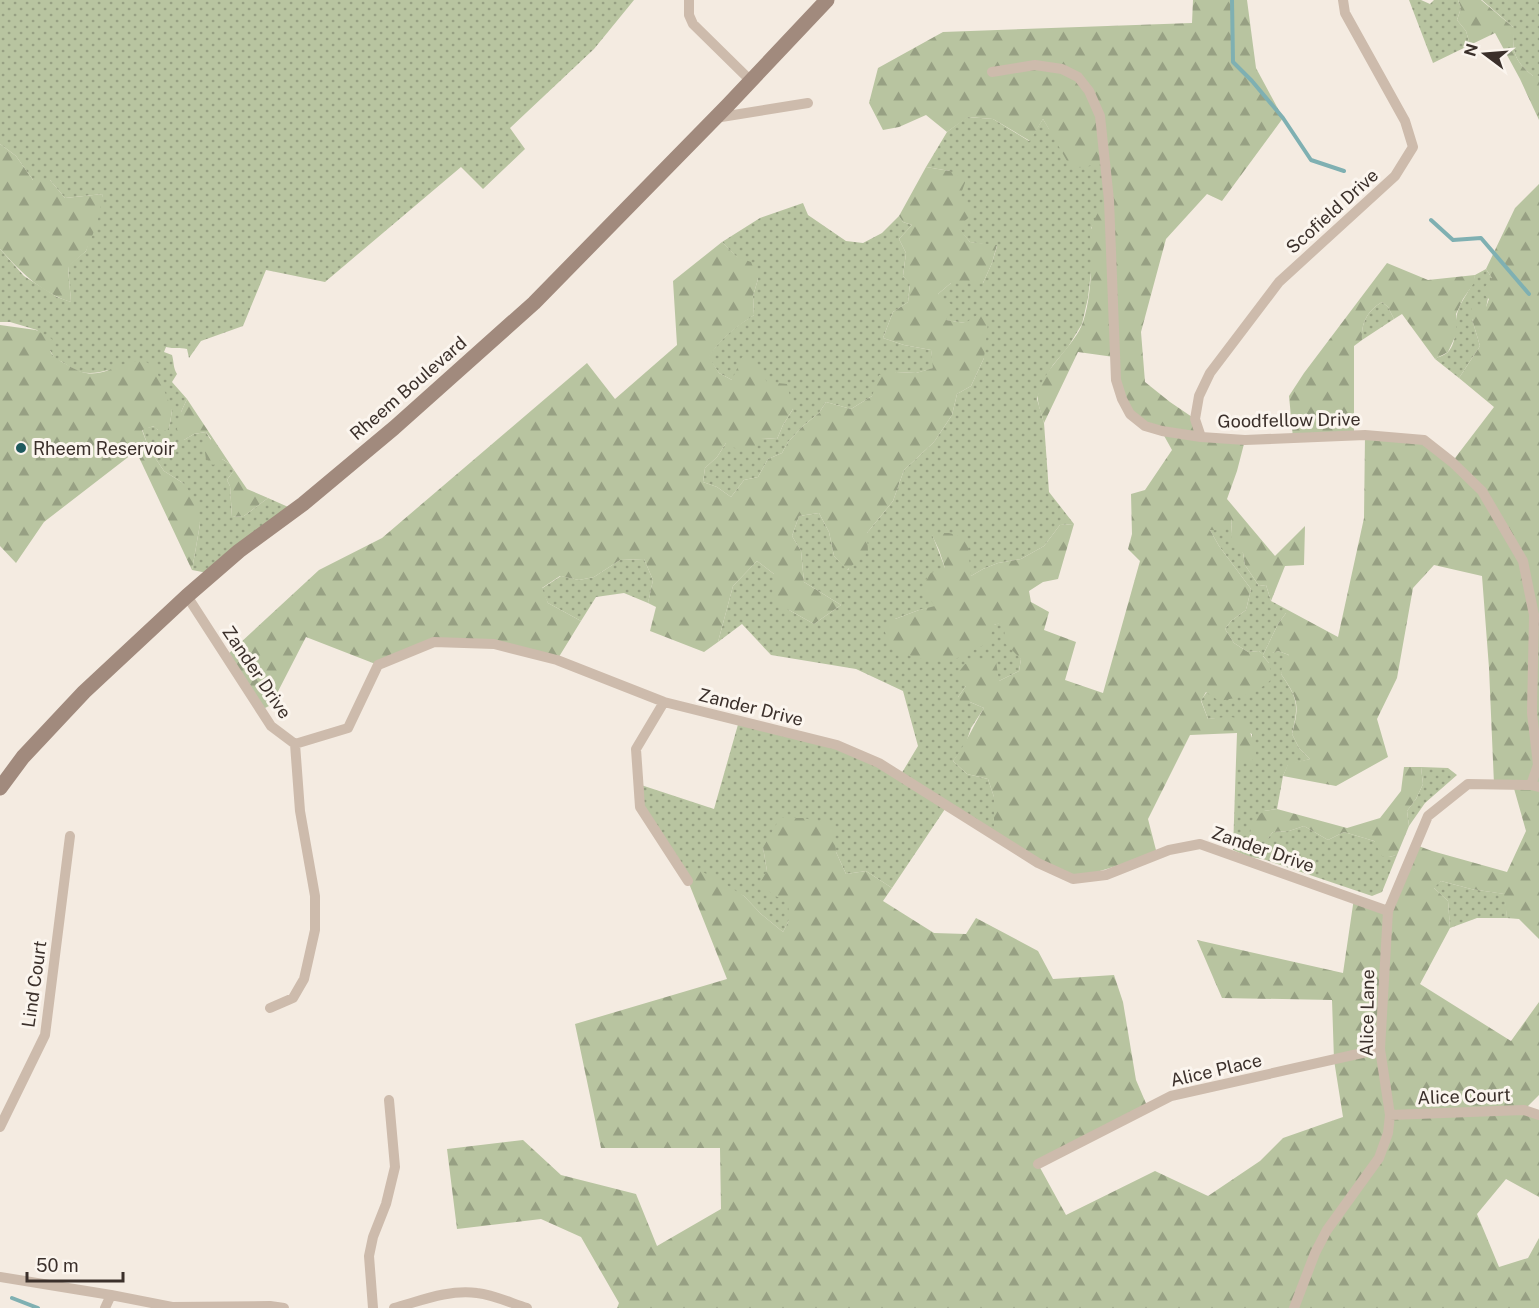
<svg xmlns="http://www.w3.org/2000/svg" width="1539" height="1308" viewBox="0 0 1539 1308" font-family="'Public Sans',sans-serif">
<defs>
<pattern id="grass-dots" width="8" height="8" patternUnits="userSpaceOnUse" patternTransform="scale(1.5)"><rect width="8" height="8" fill="#b8c4a0"/><path d="M2 2h.1M6 6h.1" fill="none" stroke="#97a083" stroke-width="1.8" stroke-linecap="round"/></pattern>
<pattern id="forest-firs" width="22" height="20" patternUnits="userSpaceOnUse" patternTransform="scale(1.5)"><rect width="22" height="20" fill="#b8c4a0"/><path d="M5 1l3.5 6h-7zM16 11l3.5 6h-7z" fill="#97a083"/></pattern>
</defs>
<rect width="100%" height="100%" fill="#f4ebe1"/>
<path fill="url(#grass-dots)" d="M0 0H634L594 49 510 128 525 149 483 189 461 167 325 282 266 270 243 326 201 341 189 358 187 349C180 347 174 349 166 347L164 352 172 355C174 362 173 368 177 374L172 382 187 399 181 412 184 440 194 434 206 432 222 459 230 464 234 470 227 480 230 486 232 517 244 516 268 498 295 510 213 574 192 570 200 524 183 483 164 471 149 449 142 429 155 426 158 430H169L172 410 108 370C94 374 83 375 70 367 65 364 62 361 56 360L37 330 10 322H0V249L24 276 57 297 71 302 68 266 86 251 103 194 65 198 50 180H33L16 156 0 144Z
M1409 0H1421L1430 4 1434 0H1458L1461 8 1457 20 1466 31 1470 45 1433 63Z
M1482 0H1539V76H1533C1513 59 1513 53 1513 27Z
M967 117 993 119 1029 141 1043 119 1049 129 1105 159 1109 200 1091 228V272L1088 298 1082 324 1068 347 1053 365 1042 383 1037 399 1044 423 1049 492 1074 524 1060 525 1044 546 1021 559 998 563 983 569 971 576 932 534 945 568 935 607 919 610 895 619 994 625 1004 621 1021 659 1019 671 999 681 966 686 958 697 984 708 971 728 965 746 953 761 967 774 988 779 994 797V835L947 806 892 888 866 871 846 874 836 852 763 847 767 871 789 899V920L783 932 761 914 744 896 680 868 640 807 638 784 714 809 739 721 837 745 900 776 918 746 903 691 856 669 771 655 742 624 718 642 733 586 757 561 774 574 789 610 814 624 841 605 804 582 801 551 792 536 799 516 819 513 829 532 834 556 848 570 867 533 893 501 904 470 934 442 952 415 957 394 971 386 984 358 965 323 945 320 938 294 951 283H983L992 263 997 246 970 242 957 227 959 199 950 171 926 167 947 132Z
M803 203 808 215 846 241 863 243 882 233 899 216 903 222 912 225 899 239 906 253 903 276 910 283 908 302 893 312 883 338 904 345 931 350 934 368 916 373 896 372 872 396 851 409 826 402 819 413 803 426 788 442 782 453 768 459 758 477 744 480 731 497 717 487 703 482 705 468 717 457 726 443 762 438 777 439 783 425 793 409 732 380 719 373 708 357C722 337 735 327 754 315L753 296 758 279 722 242 760 218Z
M1486 269 1492 278 1486 308 1472 307V319L1480 346 1459 378 1435 359C1438 357 1445 355 1448 352 1458 341 1454 326 1457 314 1460 300 1473 289 1475 275Z
M1382 302 1388 307 1394 319 1362 340C1361 323 1367 311 1382 302Z
M1232 517 1231 534 1243 553 1245 565 1259 586 1266 585 1271 601 1286 609V613L1278 624 1263 655 1278 651 1289 655 1281 674C1298 699 1299 704 1292 734L1299 748 1310 759 1288 765 1283 776 1277 809 1264 811 1268 838 1273 832 1289 831 1304 826 1328 840 1344 832 1374 841 1389 857 1397 855 1382 892 1372 896 1263 859 1249 857 1233 850 1236 761H1252V734L1218 718 1208 719 1201 700 1207 692 1269 663 1259 651 1248 652 1234 643 1225 629 1231 621 1246 610 1251 589 1219 546 1210 530Z
M644 559 653 580 648 603 624 593 596 597 581 621 548 603 541 589 561 576 579 580 594 577 620 560Z
M1421 767 1448 768 1457 775 1425 803 1409 826 1407 811 1416 799 1423 784Z
M1441 881 1471 889 1505 894 1507 918H1477L1450 928 1448 901 1433 887Z"/>
<path fill="url(#forest-firs)" d="M1193 0H1247L1256 68 1283 118 1222 201 1207 194 1166 239 1141 332 1145 382 1170 402 1195 419 1201 437 1245 440 1237 471 1227 499 1275 556 1305 526 1304 565 1285 566 1271 601 1266 585 1259 586 1245 565 1243 553 1233 547 1231 534 1232 519C1224 530 1225 531 1210 530L1219 546 1251 589 1246 610 1231 621 1225 629 1234 643 1248 652 1259 651 1263 655 1278 624 1286 613V609L1338 637 1364 518 1365 435 1424 440 1452 462 1494 407 1459 378 1480 346 1472 319V307H1486L1489 299 1481 292 1492 278 1486 269 1515 208 1539 184V939L1519 919 1507 918 1504 894 1471 889 1441 881 1434 888 1448 901 1450 928 1420 984 1511 1041 1539 1002V1095L1524 1110 1539 1115V1197L1506 1179 1477 1214 1499 1267 1528 1258 1539 1238V1308H617L619 1303 581 1237 541 1219 457 1229 447 1149 523 1140 561 1175 636 1194 657 1246 721 1209 720 1148H601L575 1024 727 979 688 881 680 868 697 869 722 882 744 896 761 914 783 932 789 920 788 899 777 897 759 884 767 871 763 847 780 818H804L834 825 836 852 846 874 866 871 892 888 883 901 934 933 966 934 976 918 1038 951 1053 979 1114 975 1123 1002 1136 1080 1148 1108 1038 1164 1066 1215 1155 1171 1208 1196 1260 1161 1283 1138 1343 1117 1334 1060 1332 1000 1222 998 1197 940 1343 973 1354 898 1388 910 1416 845 1432 851 1507 872 1526 831 1513 785 1494 784 1489 668 1482 576 1434 565 1413 588 1397 678 1377 719 1388 757 1336 786 1283 776 1288 764 1310 759 1299 748 1292 734C1300 704 1298 699 1281 674L1283 662 1289 655 1278 651 1263 656 1269 663 1272 679C1258 693 1238 698 1219 701L1206 692 1201 701 1208 719C1215 718 1222 717 1228 717 1248 716 1253 738 1256 753L1252 761H1236L1237 733 1190 735 1148 819 1157 854 1073 879 994 835V797L988 779 967 774 953 761C966 744 973 726 984 708L970 702 961 703 958 697 966 686 958 673 965 664 987 657 996 661 999 681 1019 671 1021 659 1005 643 1004 622 994 625 988 643C977 648 965 656 954 659 932 665 910 656 890 648L884 629 895 619 919 610 935 606 923 591 928 574 945 568 939 550 931 533H949L967 538 971 576 983 569 998 563 1021 559 1044 546 1060 525 1074 524 1058 579 1043 582 1029 591 1031 602 1049 612 1044 630 1076 642 1065 680 1103 693 1140 561 1128 549 1132 534 1131 494 1145 490 1172 450 1162 432 1130 414 1114 357 1078 352 1044 423C1042 416 1039 408 1038 401 1035 375 1075 347 1083 322 1089 304 1091 282 1091 263 1091 252 1088 237 1092 226 1095 216 1101 207 1109 199L1104 160 1086 167 1071 168 1043 119 1030 141 993 119 968 117 947 132 926 115 899 127 883 130 869 103 878 68 943 32 1192 23Z
M1458 0H1481L1513 27C1513 53 1513 59 1533 76H1539V120L1520 79 1495 33 1470 45 1466 31 1457 20 1461 8Z
M0 144 16 156 33 180H50L65 198 103 194 97 224 86 251 68 267 71 302C40 292 22 273 0 249Z
M926 167 950 171 966 180 959 199 976 211 958 227 970 242 997 245 992 263 983 283H951L938 294 952 305 946 320 965 323 982 312 988 322 984 358 971 386 957 394 952 415 934 442 904 470 893 501 867 533 868 552 847 570 834 556 829 532 819 513 799 516 792 536 801 551 804 582 841 605 814 624 789 610 772 597 774 574 757 561 733 586 718 642 704 652 650 631 656 607 648 603 653 580 644 559 620 560 594 577 579 580 560 576 542 588 548 603 581 621 557 660 494 644 434 642 378 665 306 637 271 705 261 710 226 656 319 570 382 538 587 363 615 399 677 345 673 281 722 242 737 257 751 262 758 279 753 296 754 315C735 328 722 337 709 357L719 373 732 380 742 357 755 362 767 382 787 384 793 409 783 425 777 439 762 438 754 449 740 451 726 443 717 457 705 468 703 482 717 487 731 497 744 480 758 477 768 459 782 453 788 442 803 426 819 413 826 402 851 409 872 396 879 375 896 372 916 373 933 368 931 350 904 345 883 338 893 312 908 302 910 284 903 276 906 253 899 239 912 225 903 222 899 216Z
M1387 263 1428 280 1475 275 1474 283 1463 299 1456 314V335L1448 352 1435 359 1402 314 1394 319 1388 307 1382 302C1367 311 1361 323 1362 340L1354 346V435L1293 438 1289 396 1304 373Z
M0 325 36 330 52 339 50 351C55 359 57 359 64 363 71 367 77 371 86 373 105 377 122 360 142 361 146 361 151 365 155 367L172 410 169 430H158L154 426 142 430 149 449 164 471 183 483 197 502 200 524 192 570 136 451 44 522 16 563 0 546Z
M187 399 230 464 222 459 213 465 206 459 204 446 211 439 206 432 194 434 184 440 176 433 181 412Z
M234 470 247 489 268 498 244 516 232 517 230 486 227 480Z
M1404 767H1421L1423 784 1416 799 1407 811 1409 826 1397 855 1389 857 1382 856 1374 841 1344 832 1328 840 1304 826 1289 831 1273 832 1268 838 1257 842 1250 833 1253 819 1264 811 1277 809 1347 828 1380 818 1401 791Z"/>
<g fill="none" stroke-linecap="round" stroke-linejoin="round">
<path stroke="#7fb0b2" stroke-width="4" d="M1232 0 1233 62 1252 81 1283 118 1311 160 1344 171
M1431 220 1453 240 1481 238 1529 294
M12 1298 38 1308"/>
<path stroke="#cdbbac" stroke-width="10" d="M689 0V15L693 24 751 81
M992 72 1035 65 1062 69 1078 77 1089 91 1100 116 1109 200 1116 380 1122 399 1130 414 1145 426 1162 431 1201 437 1245 440 1365 435 1424 440 1452 462 1482 491 1523 561 1534 615 1532 713 1538 765 1531 785
M715 118 808 103
M1201 437 1195 419 1199 396 1210 373 1279 282 1395 176 1413 147 1405 121 1345 13 1343 0
M187 596 271 726 295 744 348 728 378 665 434 642 494 644 557 660 664 702 837 745 879 763 1038 863 1073 879 1106 875 1169 850 1200 844 1388 911
M664 702 636 749 640 807 688 881
M270 1008 293 998 304 979 315 930V896L300 811 295 744
M1390 1115 1524 1110 1539 1115
M0 1127 45 1035 70 836
M1038 1164 1171 1096 1380 1049
M0 1277 111 1295 172 1307 270 1306 284 1308
M105 1308 111 1295
M373 1308 369 1256 373 1237 386 1204 395 1167 389 1100
M394 1308C420 1301 449 1289 477 1293 494 1295 511 1303 527 1308
M1294 1308 1315 1253 1327 1230 1379 1158 1388 1133 1390 1115 1380 1049 1388 911 1428 816 1468 784 1531 785 1539 787"/>
<path stroke="#a18a7d" stroke-width="15" d="M0 788 23 757 84 692 187 596 239 551 303 504 394 428 534 303 728 105 827 0"/>
</g>
<circle fill="#1f5a5e" stroke="#fbf5ee" stroke-width="2" cx="21" cy="448" r="6"/>
<g text-anchor="middle" dominant-baseline="central" stroke-width="6" stroke-linejoin="round" paint-order="stroke">
<g font-size="18" fill="#3b302b" stroke="#fbf5ee">
<text transform="translate(1332 211) rotate(-42)">Scofield Drive</text>
<text transform="translate(408 388) rotate(-41)">Rheem Boulevard</text>
<text transform="translate(1289 420) rotate(-1)">Goodfellow Drive</text>
<text transform="translate(257 672) rotate(56)">Zander Drive</text>
<text transform="translate(751 707) rotate(14)">Zander Drive</text>
<text transform="translate(1263 849) rotate(19)">Zander Drive</text>
<text transform="translate(34 984) rotate(-82)">Lind Court</text>
<text transform="translate(1367 1013) rotate(-89)">Alice Lane</text>
<text transform="translate(1216 1070) rotate(-13)">Alice Place</text>
<text transform="translate(1464 1096) rotate(-2)">Alice Court</text>
</g>
<g font-size="18" fill="#3b302b" stroke="#fbf5ee" text-anchor="start">
<text x="33" y="448">Rheem Reservoir</text>
</g>
</g>
<g transform="translate(1485 54) rotate(286)" stroke="#fbf5ee" stroke-width="4.5" paint-order="stroke">
<path d="M0-4.5L10 22L0 15L-10 22Z" fill="#3b302b"/>
<text y="-9" font-size="16" font-weight="bold" text-anchor="middle" fill="#3b302b">N</text>
</g>
<path d="M27 1272v9h96v-9" fill="none" stroke="#3b302b" stroke-width="3"/>
<text x="36" y="1272" font-size="18" fill="#3b302b" stroke="#fbf5ee" stroke-width="4.5" paint-order="stroke">50 m</text>
</svg>
